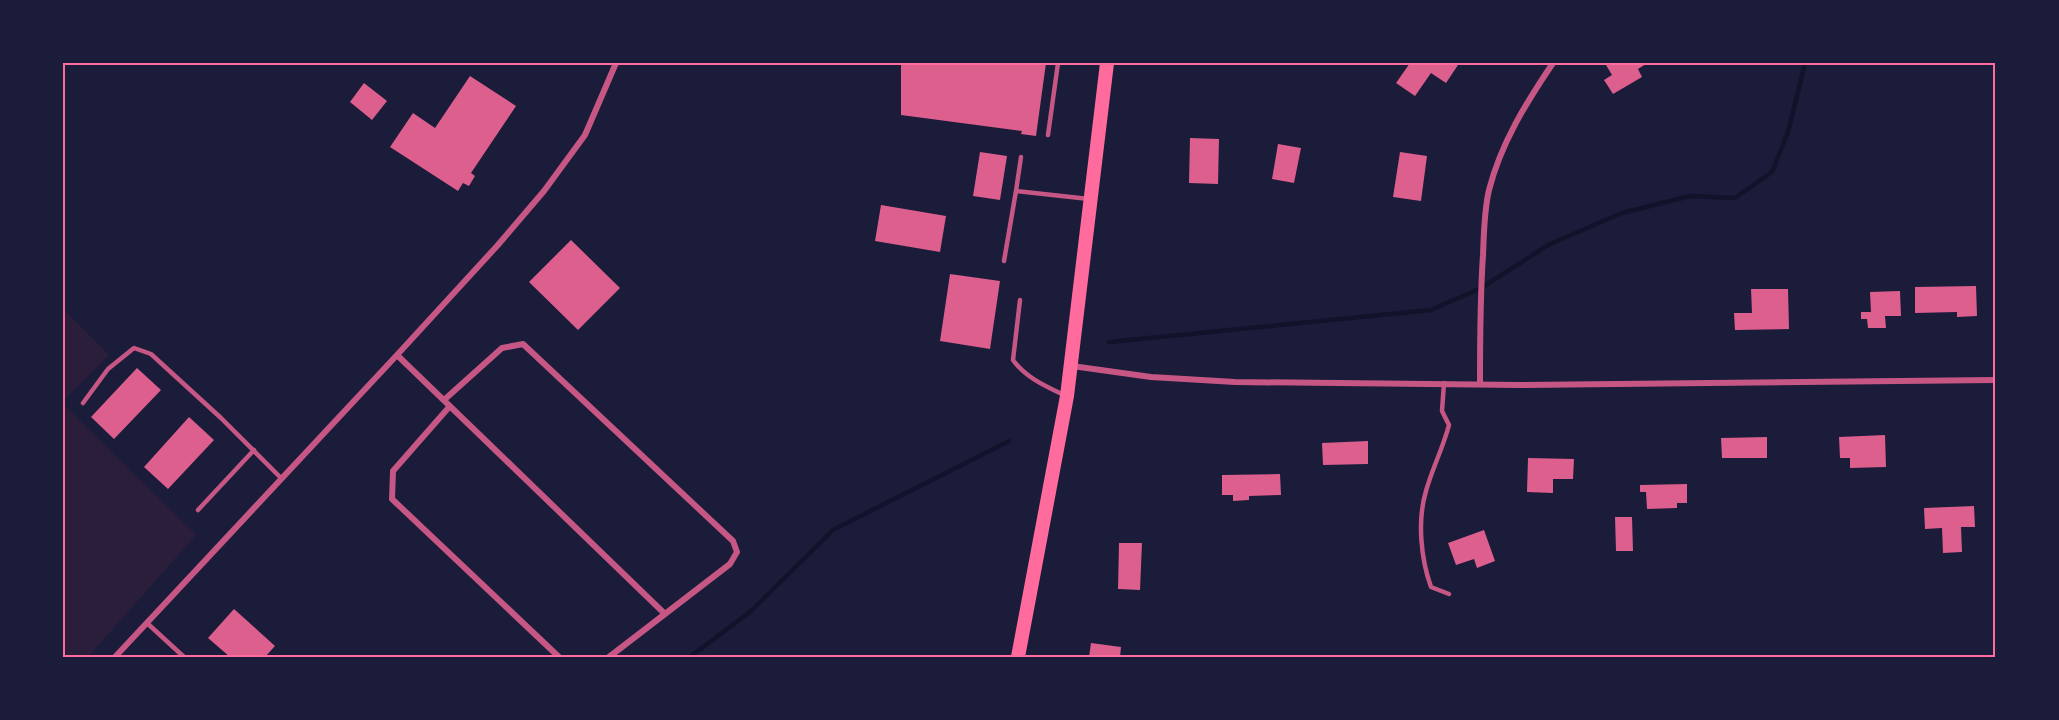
<svg xmlns="http://www.w3.org/2000/svg" width="2059" height="720" viewBox="0 0 2059 720" font-family="'Exo 2',sans-serif">
<rect width="100%" height="100%" fill="#1b1b3a"/>
<path fill="#2a1e3b" d="M63 309 109 355 63 401Z
M63 404 196 535 88 657H63Z"/>
<g fill="none" stroke-linecap="round" stroke-linejoin="round">
<path stroke="#12122b" stroke-width="4.5" d="M1109 342 1431 310 1481 288 1550 244 1622 213 1690 196 1735 198 1772 172 1788 132 1805 63
M690 657 750 612 833 530 1009 441"/>
</g>
<path fill="#dd5f8e" d="M901 63H1046L1036 136 1021 134 1022 131 901 115Z
M1410 63H1455L1458 65 1446 83 1431 73 1415 96 1396 83Z
M1610 63H1645L1646 64 1638 69 1642 77 1613 94 1604 80 1612 75 1606 65Z
M470 76 516 106 471 173 475 176 469 186 463 183 458 191 390 147 413 113 435 128Z
M364 83 387 101 372 120 350 102Z
M1190 138 1219 139 1218 184 1189 183Z
M1278 144 1301 148 1294 183 1272 179Z
M980 152 1007 156 1000 200 973 196Z
M1400 152 1427 156 1421 201 1393 197Z
M881 205 946 216 940 252 875 241Z
M571 240 620 288 578 330 529 282Z
M950 274 1000 281 990 349 940 341Z
M1976 286 1977 316 1957 317V312L1915 313V287Z
M1751 289H1788L1789 329 1735 330 1734 313H1752Z
M1900 291 1901 316H1885L1886 328H1868L1867 319H1861V312H1871L1870 292Z
M137 368 161 390 114 439 91 417Z
M189 417 214 440 168 489 144 467Z
M1885 435 1886 467 1850 468V458H1840L1839 437Z
M1767 437V458H1722L1721 438Z
M1368 441V464L1323 465 1322 443Z
M1528 458 1574 459 1573 479H1553V493L1527 492Z
M1280 474 1281 495 1249 496V500L1233 501V495H1222V475Z
M1687 484V503H1677V508L1647 509 1646 492H1640V485Z
M1974 506 1975 527H1961L1962 552 1943 553 1942 528 1925 529 1924 508Z
M1615 517H1632L1633 551H1616Z
M1484 530 1495 561 1477 568 1474 559 1456 565 1448 543Z
M1119 543H1142L1140 590 1118 589Z
M234 609 275 646 265 657H230L208 638Z
M1091 643 1121 647 1120 657H1089Z"/>
<g fill="none" stroke-linecap="round" stroke-linejoin="round">
<path stroke="#c65784" stroke-width="4.5" d="M1048 135 1058 63
M1016 191 1021 157
M1004 261 1016 191 1089 199
M1020 300 1013 360C1025 377 1045 386 1064 395
M1444 383 1442 411 1449 425C1443 448 1432 469 1426 491 1417 521 1421 559 1431 587L1449 594
M83 403 108 369 134 348 151 354 221 418 282 479
M198 510 254 450
M147 623 184 657"/>
<path stroke="#c65784" stroke-width="6" d="M397 355 665 614
M1072 366 1151 377 1235 382 1519 385 1996 380
M1480 384C1480 340 1480 298 1483 255 1484 233 1484 211 1489 190 1501 143 1526 103 1553 63
M444 400 502 348 523 344 733 541 737 552 730 564 609 657
M450 406 393 471 392 499 559 657
M115 657 397 355 497 246 544 191 585 135 616 63"/>
<path stroke="#ff6b9d" stroke-width="14" d="M1018 657 1067 396 1107 63"/>
</g>
<rect width="2059" height="720" fill="none" stroke="#1b1b3a" stroke-width="129"/>
<rect x="64" y="64" width="1930" height="592" fill="none" stroke="#ff6b9d" stroke-width="2"/>
</svg>
